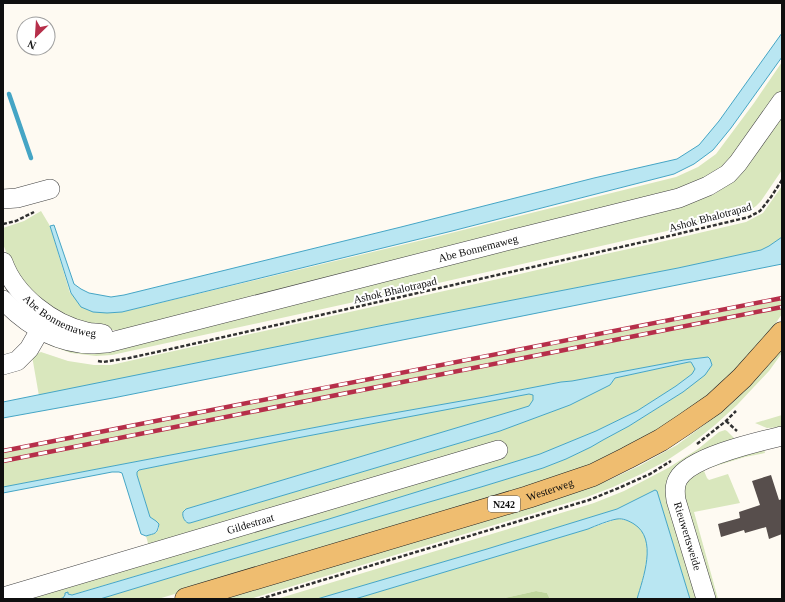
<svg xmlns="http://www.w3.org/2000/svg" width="785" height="602" viewBox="0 0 785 602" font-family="'Times New Roman',serif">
<rect width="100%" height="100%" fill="#fefaf2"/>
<path fill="#d9e7bd" d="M782 62V91L729 162 701 183 646 199 128 330H103L81 327 39 304 11 264 3 244V228L24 221 41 211 50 226 70 293 107 313 122 312 431 238 676 177 698 167 716 154 754 103Z
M782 116V170L761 201 756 206 746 213 368 299 112 355 96 356 71 353 49 345 53 340 69 345 697 200 707 197 716 193 731 181Z
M782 186V237L769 246 761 250 678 268 384 325 39 396 32 356 41 352 68 361 94 365H111L507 277 610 253 656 243 746 222 763 213Z
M782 300V314L767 336 742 365 714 391 667 427 594 463 510 494 158 599H100L212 565 481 487 543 468 566 459 591 447 603 440 629 426 683 392 712 365 684 360 572 381 561 382 484 397 354 420 3 487V452Z
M782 347V353L769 371 737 405 715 425 690 445 666 461 641 474 613 487 587 497 250 599H219L570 493 607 481 639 466 677 445 708 422 732 403 757 377Z
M689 362C693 363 694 365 695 369L692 374 676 386 637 411 596 431 540 454 329 519 71 595 65 593V595L63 598 59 599H20L149 547 146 536 156 533 159 529V525L156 521 150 517 137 475V472L139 470C269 443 399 417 529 394L533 395V400L529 406 516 410 186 509 184 510 190 523 500 431 570 405 610 385 615 378Z
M782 415V427L767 428 755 423Z
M725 430 727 431 735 439 679 471 701 599H690L657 491 655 490 617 509 487 549 317 599H277L594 503 624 491 668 468 698 449 719 432Z
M764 450 765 453 745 457 706 469 704 471 707 478 709 480 728 474 740 503 694 512 718 599H710L680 490 701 466Z
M617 519C662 521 645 572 637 599H550L547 593 536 591 500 599H355L588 529Z"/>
<path fill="#c0d79d" d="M536 591 547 593 550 599H500Z"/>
<path fill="#b9e6f2" stroke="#45a5c5" d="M782 33V57L731 128 713 150 694 164 674 174 452 231 122 312 107 313 93 312 81 307 71 293 50 226 54 225 74 284 81 289 89 293 111 297 124 295 401 227 594 178 677 159 699 145 719 121Z
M782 237V264L113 398 3 418V402L384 325 678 268 761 250 769 246Z
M708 357 710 359 712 365 705 375 683 392 629 426 603 440 591 447 566 459 543 468 481 487 212 565 100 599H58L63 598 65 595V593L68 592V594L72 595 329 519 540 454 596 431 637 411 676 386 692 374 695 369 691 362H689L615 378 610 385 570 405 500 431 190 523H188C184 521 182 516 183 512L186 509 516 410 529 406 533 400V395L529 394 297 438 139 470 137 472V475L150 517 156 521 159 524C157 535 155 533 146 536L141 534 122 473 119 472H112L3 493V487L354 420 484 397 561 382 572 381 684 360Z
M655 490 657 491 690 599H637C643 578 658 539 634 524 629 521 623 518 617 519 610 520 595 526 588 529L355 599H317L487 549 617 509Z"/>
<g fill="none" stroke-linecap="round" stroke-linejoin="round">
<path stroke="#45a5c5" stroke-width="4.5" d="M9 94 31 158"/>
</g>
<path fill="#574e4c" d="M771 475 779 500 782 499V534L769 539 766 527 745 533 744 530 721 537 718 524 740 518 739 512 760 505 752 481Z"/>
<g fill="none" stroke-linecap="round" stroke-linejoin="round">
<defs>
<g id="minor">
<path d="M3 199 17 198 50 189"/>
<path id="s1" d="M3 262C15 296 53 325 87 332 92 333 98 333 103 334"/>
<path id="s2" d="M3 300C27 325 55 343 91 344 96 344 102 343 107 343L514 239 679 198 708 186 728 174 738 163 782 101"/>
<path d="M3 365 17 361 29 349 40 330"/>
<path id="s3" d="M3 597 498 450"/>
<path d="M706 599 676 500C675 493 674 486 678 479 690 457 757 442 782 436"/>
</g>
<g id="major">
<path id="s4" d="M186 599 528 497 593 475 627 458 661 440 685 424 714 404 742 378 782 333"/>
</g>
</defs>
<use href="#minor" stroke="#424242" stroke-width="20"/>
<use href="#major" stroke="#202020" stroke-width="23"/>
<path stroke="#313131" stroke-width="2.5" stroke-dasharray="4 2" stroke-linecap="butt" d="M3 224 16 221 34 212
M98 361 103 362 129 358 175 348 665 237 749 217 760 211 771 197 782 180
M726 421 737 431
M697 444 726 421 736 411
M260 599 589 500 621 487 650 474 671 461"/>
<use href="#minor" stroke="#fff" stroke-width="19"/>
<use href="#major" stroke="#efbd70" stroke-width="22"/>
<defs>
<path id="rail" d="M3 451 782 298
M3 461 782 307"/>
</defs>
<use href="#rail" stroke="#b62f4a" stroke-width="4.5"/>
<use href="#rail" stroke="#fff" stroke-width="3" stroke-dasharray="9" stroke-linecap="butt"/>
</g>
<g text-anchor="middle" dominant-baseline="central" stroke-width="4" stroke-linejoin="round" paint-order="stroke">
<rect fill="#fff" stroke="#575757" stroke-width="1" x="488" y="496" width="32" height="16" rx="3"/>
<g font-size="10" font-weight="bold" fill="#0f0f0f">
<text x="504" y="504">N242</text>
</g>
<g font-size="11" fill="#0f0f0f" stroke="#fff">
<text transform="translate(710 217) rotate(-15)">Ashok Bhalotrapad</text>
<text stroke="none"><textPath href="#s2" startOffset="500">Abe Bonnemaweg</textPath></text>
<text transform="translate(395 290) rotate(-13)">Ashok Bhalotrapad</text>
<text stroke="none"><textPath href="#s1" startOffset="82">Abe Bonnemaweg</textPath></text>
<text stroke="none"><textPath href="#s4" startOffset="380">Westerweg</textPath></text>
<text stroke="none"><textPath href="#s3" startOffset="258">Gildestraat</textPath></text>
<text transform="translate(688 536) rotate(73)">Rieuwertsweide</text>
</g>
</g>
<rect width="785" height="602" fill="none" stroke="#0f0f0f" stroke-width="8"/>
<g transform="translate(36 36) rotate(205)"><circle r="19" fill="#ffffff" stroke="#9f9f9f"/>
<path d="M0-3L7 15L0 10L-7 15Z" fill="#b62f4a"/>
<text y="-6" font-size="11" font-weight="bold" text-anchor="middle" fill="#0f0f0f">N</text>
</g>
</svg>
